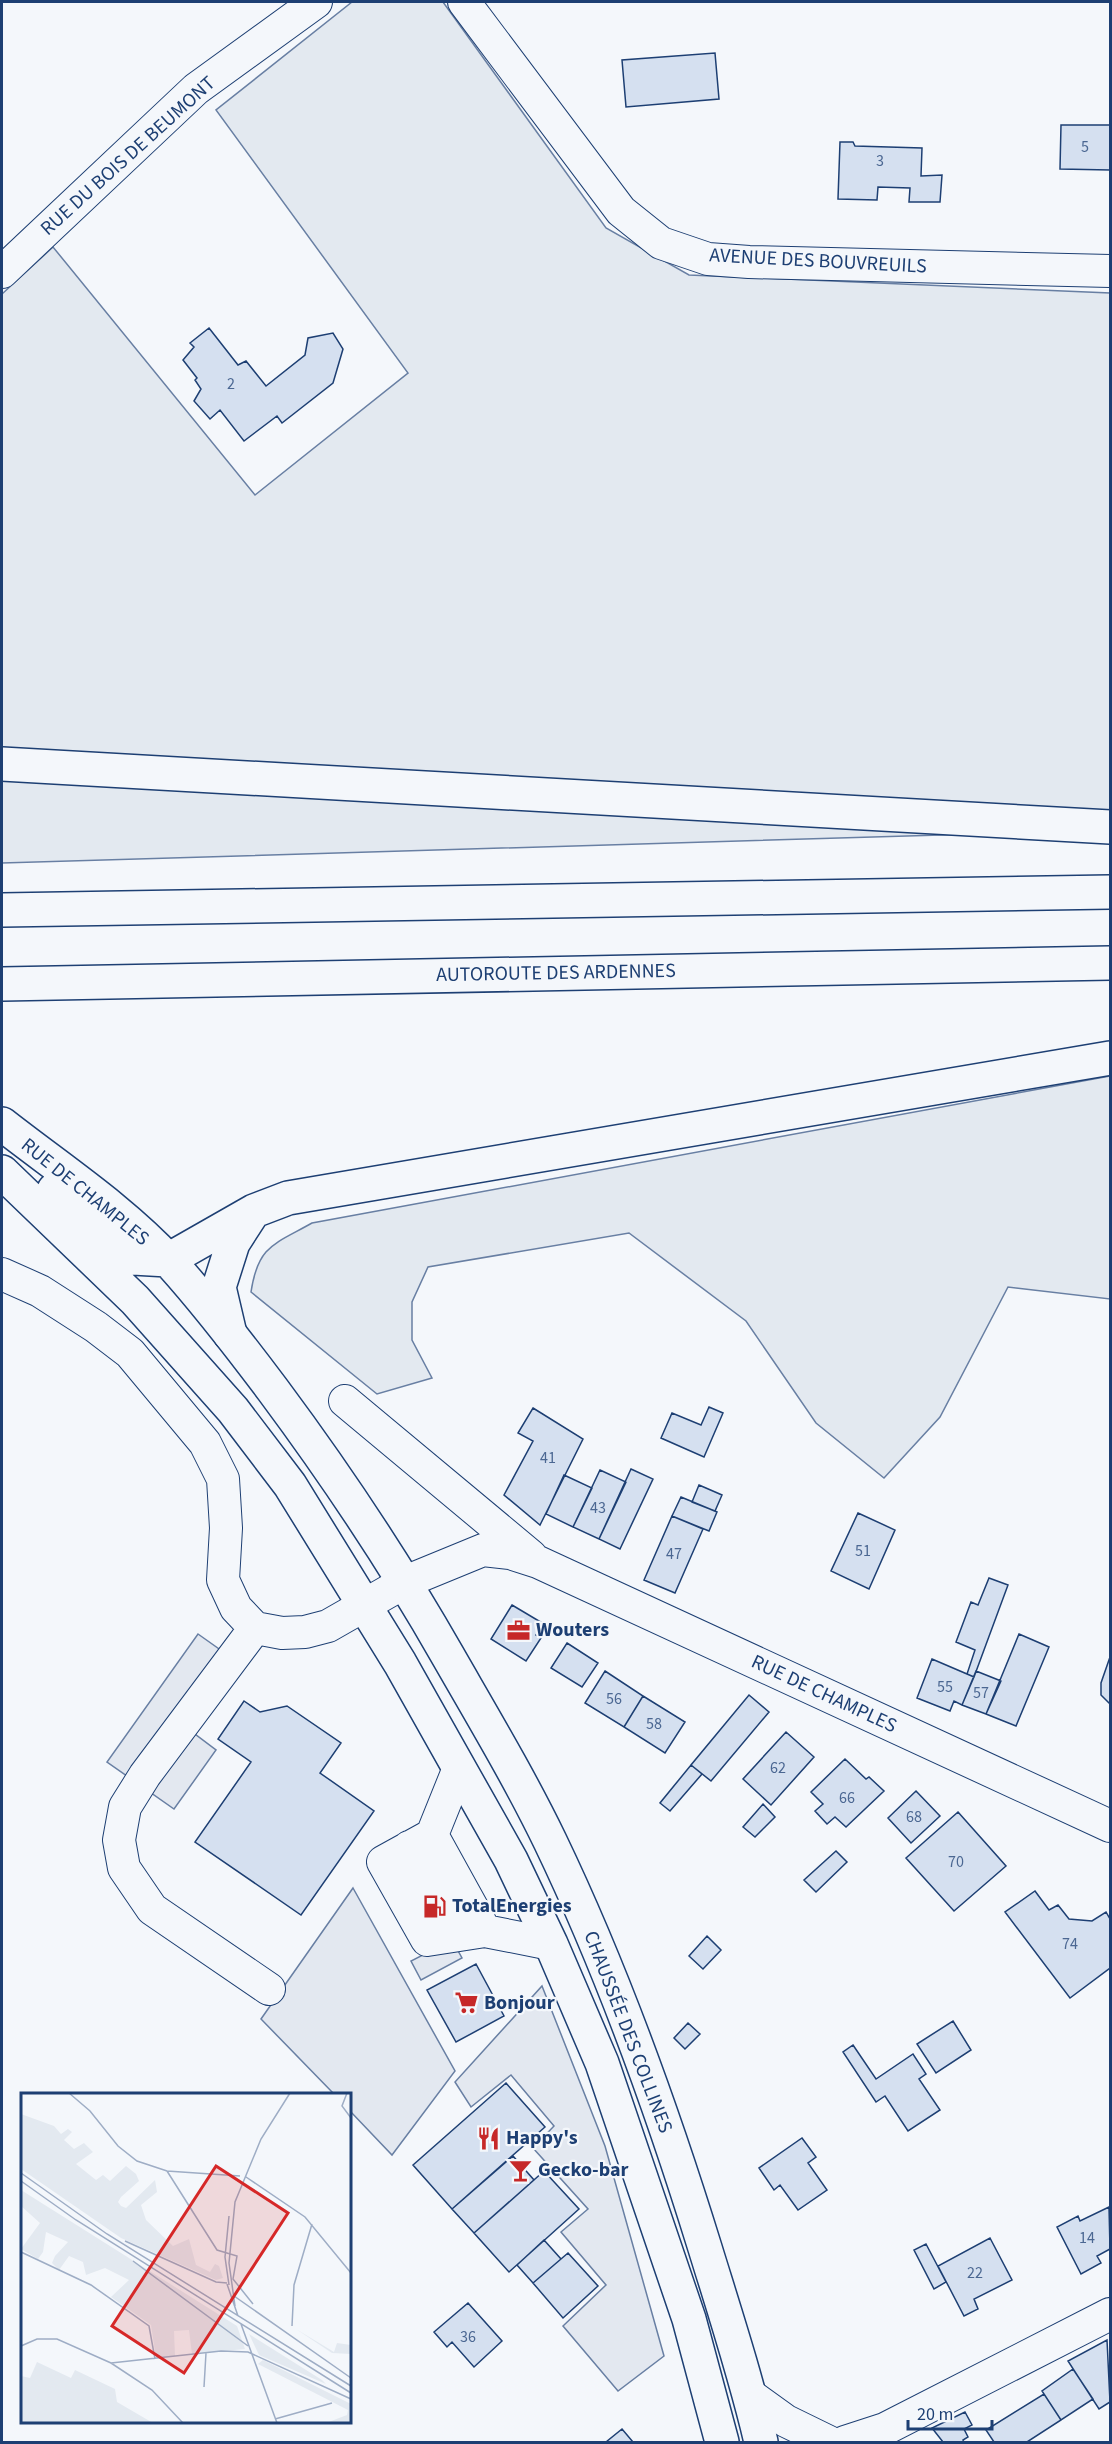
<svg xmlns="http://www.w3.org/2000/svg" width="1112" height="2444" viewBox="0 0 1112 2444" font-family="'Source Sans 3',sans-serif">
<rect width="100%" height="100%" fill="#f4f7fb"/>
<path fill="#e3e9f0" stroke="#687fa3" stroke-width="1.5" d="M352 2H443L606 228 689 275 1110 293V830L2 863V294L53 247 255 495 408 373 216 110Z
M1110 1076V1299L1008 1287 940 1417 884 1478 816 1423 746 1321 629 1233 428 1267 412 1302V1340L432 1378 377 1394 251 1292C258 1245 275 1244 312 1223Z"/>
<path fill="#e3e8f0" stroke="#687fa3" stroke-width="1.5" d="M198 1634 243 1666 195 1734 216 1750 174 1809 107 1762Z
M353 1888 455 2071 392 2155 350 2111V2094H334L261 2019Z
M452 1940 462 1958 421 1980 411 1961Z
M542 1986 605 2146 664 2356 618 2391 563 2326 606 2285 561 2232 588 2209 533 2148 554 2126 511 2075 471 2107 455 2082Z"/>
<path fill="#d5e0f0" stroke="#1d3f73" stroke-width="1.5" d="M715 53 719 99 626 107 622 60Z
M1061 125H1110V170L1060 169Z
M840 142H853L855 146 922 148 921 176 942 175 940 202H909L910 188 878 187 877 200 838 199Z
M209 328 238 365 246 361 266 386 305 355 308 338 333 333 343 349 333 383 282 423 277 416 244 441 220 410 210 419 194 401 201 389 195 380 197 378 183 360 194 347 190 343Z
M709 1407 723 1413 704 1457 661 1438 672 1413 701 1425Z
M533 1408 583 1439 540 1525 504 1495 533 1441 518 1433Z
M631 1469 653 1479 620 1549 599 1539Z
M600 1470 626 1482 599 1539 573 1527Z
M564 1475 592 1488 573 1527 546 1514Z
M699 1485 722 1495 715 1511 692 1502Z
M681 1497 717 1512 709 1531 672 1516Z
M858 1513 895 1530 869 1589 831 1571Z
M672 1516 703 1529 675 1593 644 1580Z
M989 1578 1008 1585 974 1677 967 1674 975 1650 956 1642 971 1602 978 1605Z
M512 1605 544 1624 536 1635 541 1638 526 1661 491 1639Z
M1019 1634 1049 1647 1016 1726 986 1714Z
M567 1643 598 1663 582 1687 551 1668Z
M1110 1657V1704L1101 1695V1683Z
M932 1659 974 1677 962 1705 954 1701 950 1711 917 1698Z
M605 1671 643 1696 624 1727 585 1703Z
M976 1671 1001 1681 986 1714 962 1705Z
M749 1695 769 1712 711 1781 691 1765Z
M643 1696 685 1722 665 1753 624 1727Z
M244 1701 260 1712 287 1706 341 1743 320 1773 374 1811 301 1915 195 1842 251 1762 218 1739Z
M786 1732 814 1757 771 1805 743 1779Z
M845 1759 866 1779 869 1777 884 1791 846 1827 835 1817 827 1824 815 1811 823 1804 811 1792Z
M691 1765 702 1774 670 1811 660 1803Z
M916 1791 940 1816 911 1843 888 1818Z
M763 1804 775 1817 755 1837 743 1827Z
M958 1812 1006 1866 954 1911 906 1858Z
M836 1851 847 1862 816 1892 804 1880Z
M1035 1891 1049 1910 1058 1905 1069 1919 1092 1921 1106 1912 1110 1919V1968L1070 1998 1005 1912Z
M707 1936 721 1950 703 1969 689 1956Z
M476 1964 504 2016 456 2042 427 1990Z
M953 2021 971 2050 936 2073 917 2044Z
M688 2023 700 2034 685 2049 674 2038Z
M853 2045 876 2079 913 2054 926 2074 919 2079 940 2110 908 2131 885 2096 876 2102 843 2052Z
M506 2083 545 2127 452 2209 413 2165Z
M802 2138 816 2157 808 2163 827 2190 798 2210 780 2185 774 2190 759 2168Z
M513 2156 534 2180 474 2233 452 2209Z
M544 2171 579 2209 509 2272 474 2233Z
M1109 2207 1110 2249 1097 2256 1101 2263 1081 2274 1057 2227 1078 2216 1080 2221Z
M990 2238 1012 2280 974 2299 978 2309 964 2316 938 2266Z
M544 2240 561 2259 533 2283 517 2265Z
M926 2244 946 2282 934 2289 914 2250Z
M568 2253 598 2286 563 2318 533 2283Z
M468 2303 502 2341 474 2367 452 2342 447 2347 434 2332Z
M1107 2340 1110 2402 1099 2409 1068 2361Z
M1073 2369 1093 2399 1061 2420 1042 2391Z
M1044 2394 1061 2420 1027 2442H994L986 2430Z
M965 2412 972 2425 964 2429 968 2437 963 2440 964 2442H943L932 2428Z
M622 2429 633 2442H606Z"/>
<g fill="none" stroke-linecap="round" stroke-linejoin="round">
<defs>
<path id="minor" d="M464 2 621 211 661 243 708 259 749 262 1110 271
M2 272 196 89 316 2
M2 1274 40 1291 96 1327 130 1353 205 1443 223 1479 226 1528 223 1580 236 1608 255 1628 282 1633 305 1632 328 1626 405 1582 483 1550 510 1553 538 1562 1110 1826
M345 1401 531 1556
M255 1628 145 1775 125 1807 119 1840 124 1868 152 1909 269 1989
M459 1768 432 1835 485 1931 551 1944
M432 1835 383 1862 427 1940 485 1931
M409 1847 458 1935
M750 2395 786 2421 829 2442
M845 2442 885 2429 1110 2314"/>
<path id="major" d="M2 1124C58 1168 121 1209 170 1262 207 1303 240 1346 273 1390 337 1476 395 1563 448 1656 483 1717 519 1777 550 1841 613 1972 662 2109 705 2248 725 2313 746 2377 761 2442
M2 1172 135 1300 233 1410 290 1485 400 1663 511 1860 551 1944 602 2063 689 2319 722 2442
M54 1190 120 1252 133 1258 168 1260"/>
<path id="highway" d="M2 764 1110 827
M2 910 1110 892
M2 984 1110 963
M2 1177 4 1176
M168 1260 254 1211 288 1198 1110 1058
M230 1334 219 1287 233 1243 251 1215"/>
</defs>
<use href="#minor" stroke="#1d3f73" stroke-width="34"/>
<use href="#major" stroke="#1d3f73" stroke-width="36"/>
<use href="#highway" stroke="#1d3f73" stroke-width="36"/>
<use href="#minor" stroke="#f4f7fb" stroke-width="32"/>
<use href="#major" stroke="#f4f7fb" stroke-width="33"/>
<use href="#highway" stroke="#f4f7fb" stroke-width="33"/>
</g>
<defs>
<symbol id="office-bare" viewBox="-9 -9 18 18"><path d="M-6-3h4V-5.5h4V-3h4V5H-6ZM-1-4.5V-3h2v-1.5ZM-6 0V1H6V0Z" fill="#c62828" stroke="#f4f7fb" stroke-width="2.5" paint-order="stroke"/></symbol>
<symbol id="fuel-bare" viewBox="-9 -9 18 18"><path d="M-5.5-6h7V0h2V4h1.3V-2.5L3-4.5l.8-.8L6-3V5H2.5V1h-1V6h-7ZM-4.2-4.7v3.2H.2V-4.7Z" fill="#c62828" stroke="#f4f7fb" stroke-width="2.5" paint-order="stroke"/></symbol>
<symbol id="supermarket-bare" viewBox="-9 -9 18 18"><path d="M-6-5.5h2.5l.6 2H6L4.5 2H-2.5L-4.4-4H-6ZM-1.5 3.2a1.3 1.3 0 1 0 .1 0ZM3 3.2a1.3 1.3 0 1 0 .1 0Z" fill="#c62828" stroke="#f4f7fb" stroke-width="2.5" paint-order="stroke"/></symbol>
<symbol id="restaurant-bare" viewBox="-9 -9 18 18"><path d="M-5-6h1v4h1v-4h1v4h1v-4h1v5L-1.5 .5V6h-2V.5L-5-1ZM5-6V6H3V1.5H1.5Q1.5-4 5-6Z" fill="#c62828" stroke="#f4f7fb" stroke-width="2.5" paint-order="stroke"/></symbol>
<symbol id="bar-bare" viewBox="-9 -9 18 18"><path d="M-6-5H6L.8 .8V4.5H3.5V6h-7V4.5H-.8V.8Z" fill="#c62828" stroke="#f4f7fb" stroke-width="2.5" paint-order="stroke"/></symbol>
</defs>
<g fill-rule="evenodd">
<use href="#office-bare" x="502" y="1614" width="33" height="33"/>
<use href="#fuel-bare" x="418" y="1890" width="33" height="33"/>
<use href="#supermarket-bare" x="450" y="1986" width="33" height="33"/>
<use href="#restaurant-bare" x="472" y="2122" width="33" height="33"/>
<use href="#bar-bare" x="504" y="2154" width="33" height="33"/>
</g>
<g text-anchor="middle" dominant-baseline="central" stroke-width="4.5" stroke-linejoin="round" paint-order="stroke">
<g font-size="16" fill="#4b6792">
<text x="1085" y="147">5</text>
<text x="880" y="161">3</text>
<text x="231" y="384">2</text>
<text x="548" y="1458">41</text>
<text x="598" y="1508">43</text>
<text x="863" y="1551">51</text>
<text x="674" y="1554">47</text>
<text x="945" y="1687">55</text>
<text x="981" y="1693">57</text>
<text x="614" y="1699">56</text>
<text x="654" y="1724">58</text>
<text x="778" y="1768">62</text>
<text x="847" y="1798">66</text>
<text x="914" y="1817">68</text>
<text x="956" y="1862">70</text>
<text x="1070" y="1944">74</text>
<text x="1087" y="2238">14</text>
<text x="975" y="2273">22</text>
<text x="468" y="2337">36</text>
</g>
<g font-size="20" fill="#1d3f73" stroke="#f4f7fb">
<text transform="translate(128 156) rotate(-42)">RUE DU BOIS DE BEUMONT</text>
<text transform="translate(818 261) rotate(3)">AVENUE DES BOUVREUILS</text>
<text transform="translate(556 973) rotate(-1)">AUTOROUTE DES ARDENNES</text>
<text transform="translate(85 1192) rotate(39)">RUE DE CHAMPLES</text>
<text transform="translate(824 1694) rotate(25)">RUE DE CHAMPLES</text>
<text transform="translate(628 2032) rotate(69)">CHAUSSÉE DES COLLINES</text>
</g>
<g font-size="20" font-weight="bold" fill="#1d3f73" stroke="#f4f7fb" text-anchor="start">
<text x="536" y="1630">Wouters</text>
<text x="452" y="1906">TotalEnergies</text>
<text x="484" y="2003">Bonjour</text>
<text x="506" y="2138">Happy's</text>
<text x="538" y="2170">Gecko-bar</text>
</g>
</g>
<g transform="translate(21 2093)">
<rect width="330" height="330" fill="#f4f7fb"/>
<path d="M0 21 33 33 40 41 47 36 51 39 43 47 53 56 63 50 72 59 55 71 75 87 82 82 89 88 105 73 115 81 118 88 100 104 97 109 100 113 105 115 134 87 136 99 120 112 125 127 152 153 168 146 175 172 189 179 194 171 198 173 202 185 195 187 100 145 0 76ZM0 97 216 233 224 256 171 261 168 237 153 238 154 263 135 265 130 232 90 204 108 187 84 175 65 182 62 169 48 163 38 177 31 170 34 163 47 149 25 139 22 159 17 166 0 156 19 130 0 113ZM275 236 313 259 316 250 330 252V261L311 260ZM228 241 301 287 305 291 238 262ZM242 267 330 311V330H305L326 322 327 317 237 271ZM16 269 50 285 54 277 94 296 96 309 132 330H0V283L9 285Z" fill="#e3e9f0"/>
<path fill="none" stroke="#9eadc5" stroke-width="1.5" d="M48 0 69 18 97 53 116 68 146 78 219 83M326 0 321 13 330 25M146 78 196 157 216 163 212 186 232 211M0 80 86 141 330 293M225 84 284 124 330 180M0 88 55 127 330 300M208 123 204 164 208 192M104 148 195 189 206 190M0 159 70 192 128 233 134 266M112 168 227 253M206 191 217 223M213 203 330 285M214 213 208 170 214 109 240 46 269 0M220 231 256 330M271 233 273 192 291 131M0 253 16 246H36L90 270 131 297 162 330M90 270 200 258 227 259 330 306M183 294 185 260M254 326 311 310"/>
<path fill="#d62828" fill-opacity="0.15" stroke="#d62828" stroke-width="3" d="M195 73 267 120 163 280 91 233Z"/>
<rect width="330" height="330" fill="none" stroke="#1d3f73" stroke-width="3"/>
</g>
<rect width="1112" height="2444" fill="none" stroke="#1d3f73" stroke-width="6"/>
<path d="M908 2420v9h84v-9" fill="none" stroke="#1d3f73" stroke-width="3"/>
<text x="917" y="2420" font-size="18" fill="#1d3f73" stroke="#f4f7fb" stroke-width="4.5" paint-order="stroke">20 m</text>
</svg>
